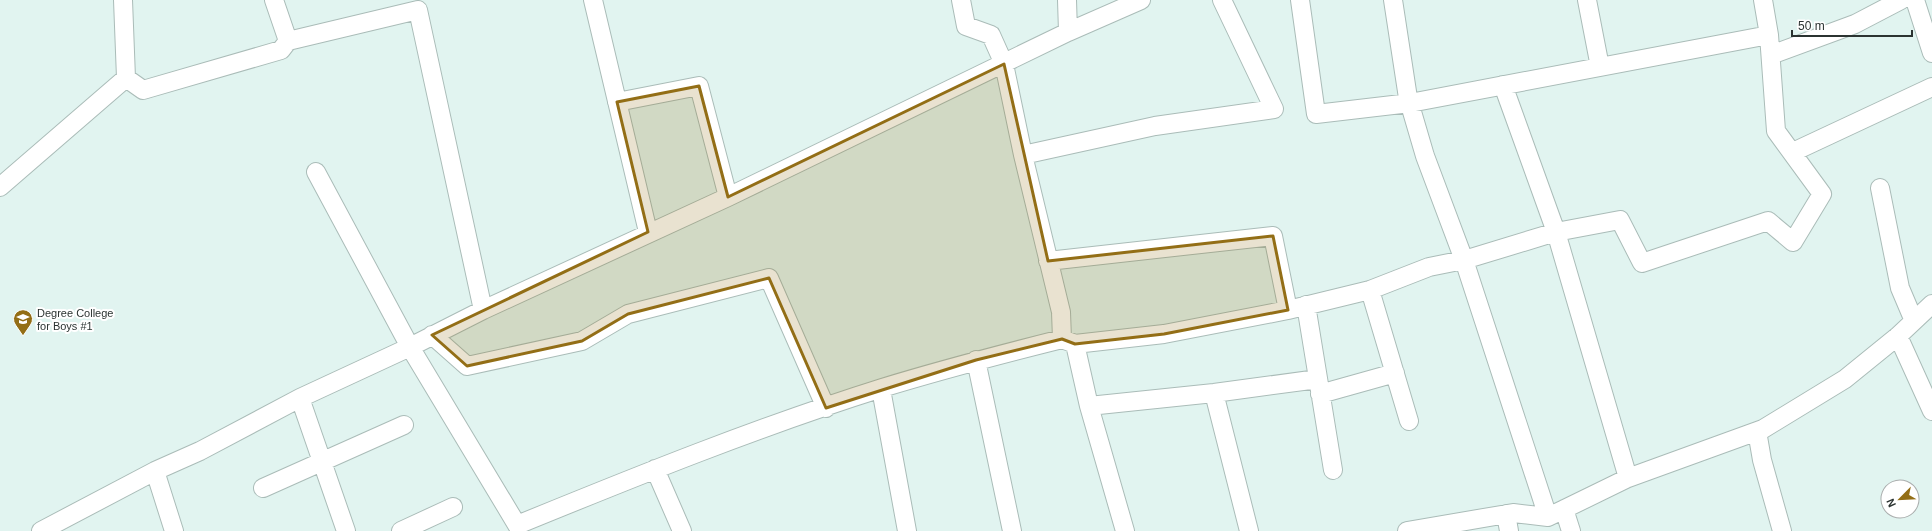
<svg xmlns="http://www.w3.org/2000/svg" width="1932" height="531" viewBox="0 0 1932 531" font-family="Helvetica,sans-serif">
<rect width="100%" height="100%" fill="#e1f4f0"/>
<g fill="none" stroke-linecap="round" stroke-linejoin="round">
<defs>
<path id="minor" d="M123 0 126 78
M274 0 288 41
M593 0 648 232
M961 0 966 26 991 35 1004 64 1023 155 1061 312 1062 339
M1067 0 1068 32
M1393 0 1408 98 1425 156 1464 260 1548 517
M1587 0 1600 67
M1763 0 1769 35
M1915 0 1932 53
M1771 55 1855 24 1901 0
M126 78 143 90 281 50 288 41 418 10 483 310
M1503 85 1556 232 1628 478
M617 102 699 86 728 197
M1793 152 1932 87
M1023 155 1155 126 1274 109 1222 0
M316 172 410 347 517 525C637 476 758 427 882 388 941 370 1002 354 1062 339L1075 344 1164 334 1288 310 1370 290 1429 267 1464 260 1556 232 1620 220 1642 263 1768 221 1793 242 1822 194 1776 131 1769 35 1410 103 1316 114 1300 0
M0 187 126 78
M1880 188 1900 288 1914 321
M1048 261 1273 236 1288 310
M1370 290 1409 421
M1306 305 1333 470
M432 335 467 366 582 341 628 314 769 278 826 408
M1898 336 1932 411
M1075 344 1089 406 1214 393 1318 379
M976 360 1012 531
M881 389 907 531
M1214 393 1249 531
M1320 394 1395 373
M300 398 346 531
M1089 406 1125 531
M1757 431 1762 460 1782 531
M655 469 682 531
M155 471 174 531
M263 488 404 425
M1564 509 1571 531
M1506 514 1509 531
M41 531 155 471 200 451 300 398 410 347 483 310 728 197 1068 32 1141 0
M401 531 453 507
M1407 531 1513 513 1548 517 1628 478 1763 429 1845 379 1898 336 1932 304"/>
</defs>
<use href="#minor" stroke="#aabcb8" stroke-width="20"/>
<use href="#minor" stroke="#fff" stroke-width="18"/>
</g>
<path fill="#936e16" fill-opacity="0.2" stroke="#936e16" stroke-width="3" stroke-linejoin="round" d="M1004 64 1048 261 1273 236 1288 310 1164 334 1075 344 1062 339 976 360 826 408 769 278 628 314 582 341 467 366 432 335 648 232 617 102 699 86 728 197Z"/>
<defs>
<symbol id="university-pin" viewBox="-11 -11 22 30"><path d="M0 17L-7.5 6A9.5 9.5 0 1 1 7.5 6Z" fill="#936e16" stroke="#fff"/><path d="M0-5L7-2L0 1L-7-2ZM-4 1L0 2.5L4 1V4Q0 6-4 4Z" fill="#fff"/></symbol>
</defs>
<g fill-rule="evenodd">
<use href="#university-pin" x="12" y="308" width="22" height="30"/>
</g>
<g text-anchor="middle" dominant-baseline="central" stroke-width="4" stroke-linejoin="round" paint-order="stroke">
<g font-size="11" fill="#2b3331" stroke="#fff" text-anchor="start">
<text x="37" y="313">Degree College<tspan x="37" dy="13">for Boys #1</tspan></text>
</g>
</g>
<g transform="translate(1900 499) rotate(246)"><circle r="19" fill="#ffffff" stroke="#aaadad"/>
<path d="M0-3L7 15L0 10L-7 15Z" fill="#936e16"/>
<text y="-6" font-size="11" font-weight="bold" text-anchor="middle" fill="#2b3331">N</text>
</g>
<path d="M1792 30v6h120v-6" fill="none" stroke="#2b3331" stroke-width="2"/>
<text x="1798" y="30" font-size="12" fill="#2b3331" stroke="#ffffff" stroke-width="3" paint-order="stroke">50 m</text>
</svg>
